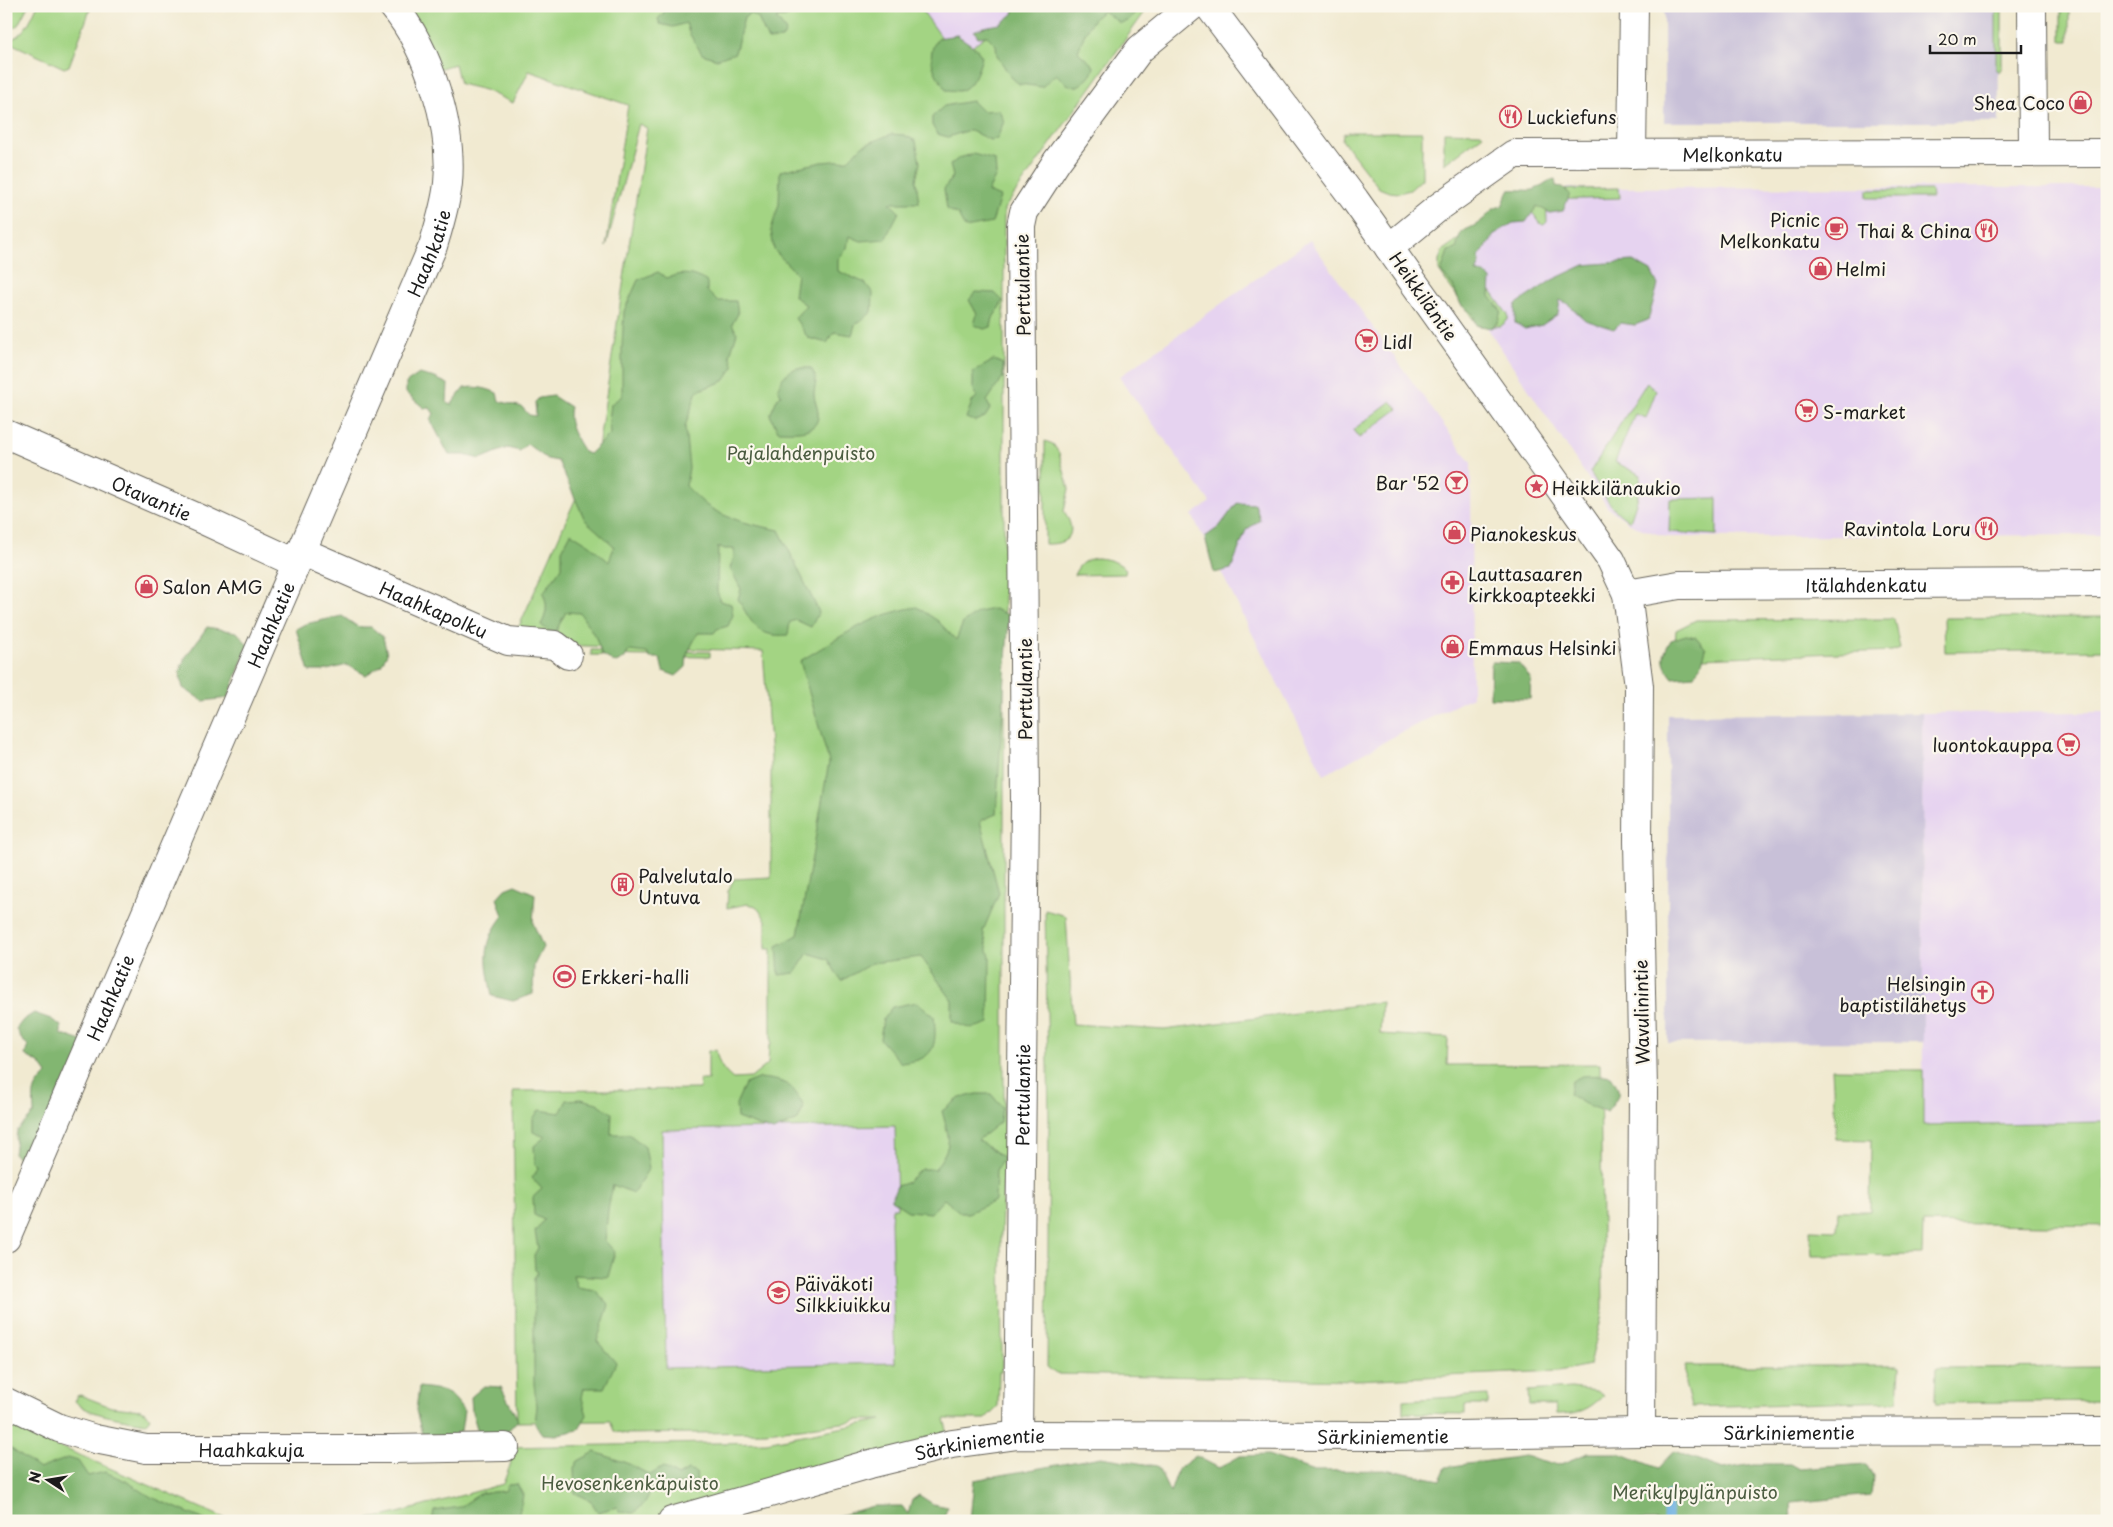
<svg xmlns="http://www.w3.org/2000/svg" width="2113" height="1527" viewBox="0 0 2113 1527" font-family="'Playpen Sans',sans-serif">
<rect width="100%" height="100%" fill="#fbf7ec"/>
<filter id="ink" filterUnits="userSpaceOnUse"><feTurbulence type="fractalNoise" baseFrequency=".02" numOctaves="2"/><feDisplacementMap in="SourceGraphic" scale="10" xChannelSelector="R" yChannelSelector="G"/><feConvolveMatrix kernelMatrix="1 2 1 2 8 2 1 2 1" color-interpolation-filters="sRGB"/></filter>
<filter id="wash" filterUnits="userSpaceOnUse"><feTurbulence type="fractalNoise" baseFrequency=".0096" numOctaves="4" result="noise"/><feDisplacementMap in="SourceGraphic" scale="20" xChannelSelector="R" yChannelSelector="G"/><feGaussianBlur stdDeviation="1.12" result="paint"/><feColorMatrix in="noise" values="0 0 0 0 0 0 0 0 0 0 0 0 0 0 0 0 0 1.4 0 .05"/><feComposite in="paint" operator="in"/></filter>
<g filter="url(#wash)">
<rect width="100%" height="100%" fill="#f1ead1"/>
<path fill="#e6d3f0" d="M919 6H1028L955 58Z
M2107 187V535L1666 537 1634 526 1608 508 1439 256 1544 188Z
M1310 240 1471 463 1472 697 1404 731 1324 775 1192 515 1210 502 1119 377Z
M2107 712V1122L1923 1125 1922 713Z
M895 1126 897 1208H892L891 1222 895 1363 666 1368 662 1130Z"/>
<path fill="#c8c0d8" d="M1664 6H1998L1999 122H1664Z
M1922 713 1923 1042 1668 1043V715Z"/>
<path fill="#a3d483" stroke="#607850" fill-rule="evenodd" d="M6 6H28L18 25 6 33Z
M37 6H81L90 10 69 66 64 68 6 41C23 37 30 22 37 6Z
M393 6H919L956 57 1028 6H1145L1147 9 1004 209V1164L1001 1234 1002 1365 1001 1372H999L998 1406 985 1419H944L950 1441 662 1521H354L387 1516 503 1484 511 1463 505 1447 766 1442 882 1420H856L851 1422 766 1432 626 1434 614 1431 610 1421 517 1422 513 1091 700 1089 699 1080H708V1051L716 1050C718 1063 723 1071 733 1079L751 1078 768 1064 769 1046 771 1045V949H766V920L756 906 748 904 727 908 728 891 734 879 771 877V758L763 651 553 645 517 631 598 448 647 128 639 124 606 247 628 105 529 71 513 103 485 90 460 84 455 64 431 71ZM895 1126 897 1208H892L891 1222 895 1363 666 1368 662 1130Z
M1996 6H2002V69L2000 72 1996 69Z
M2061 6H2069V41H2061Z
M1348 132H1422V179L1410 190 1399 193 1389 192 1379 188 1342 140 1343 134Z
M1444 132 1481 133 1483 135 1444 164Z
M1619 188 1620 198 1546 200 1547 222 1544 225 1541 224 1527 206 1466 256 1508 315V320L1501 326H1478L1439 271V260L1443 250 1517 198 1543 190Z
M1867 190H1931L1932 198H1867Z
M1647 382 1656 391 1646 418 1635 414 1615 462 1641 475 1637 500 1630 521C1611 512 1601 489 1590 472Z
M1391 401 1398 409 1359 438 1353 430Z
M1045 441 1053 444 1059 453 1069 489 1064 511C1078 533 1070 545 1045 544Z
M1717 498V535L1669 532 1670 499Z
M1097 558C1109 559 1116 561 1126 569L1125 574 1074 575C1079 564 1085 559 1097 558Z
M2107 617V646L2104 650 1945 652 1944 618Z
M1894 619 1900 648 1892 651 1674 659 1676 630 1696 620Z
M591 650 710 652V657L591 655Z
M1045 910 1066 916 1073 1024 1164 1030 1382 1002 1380 1034 1448 1038 1447 1065 1600 1064 1603 1310 1590 1365 1559 1371 1355 1380 1056 1374 1047 1367 1049 1119Z
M1832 1069 1923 1070V1125L2107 1122V1226L1923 1223 1922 1255 1812 1256 1810 1230 1837 1231 1838 1211H1870L1871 1140 1836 1139Z
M1686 1366H1897L1900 1367 1898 1401 1691 1407 1685 1384Z
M2107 1367V1401L1936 1403 1935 1398 1936 1368Z
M1571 1388 1596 1391 1603 1396C1587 1411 1578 1414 1556 1414L1555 1405H1529L1528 1391Z
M80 1395 111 1407 141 1410 146 1412 150 1418 146 1423C128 1420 86 1415 75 1401L77 1396Z
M1488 1395V1405H1465V1414L1403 1413V1400Z
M6 1423 231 1521H6Z"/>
<path fill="#82b671" stroke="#4f6946" d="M686 6H798L799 11 785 17 776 18 786 31 782 39 768 40 758 18 750 13 744 18 735 53 717 59 702 54 689 33 686 23 673 27 660 24 658 19 666 10H676Z
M1015 6H1137L1138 9 1128 21 1120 23 1103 11C1089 20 1083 37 1078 52L1094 66C1093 76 1085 82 1076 87L1066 84 1056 74 1042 87 1019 84 1010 76 997 55 996 45 987 36 978 37 974 31 984 27 1000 24 1013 14Z
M957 35 976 48 982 57C979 68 973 88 959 91 956 91 950 90 946 90 935 73 924 57 938 38Z
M972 101 982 111 999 110 1004 121 997 139 990 140 969 130 948 137 937 134 932 125V117L944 106Z
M891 134 904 135 916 141 920 163 916 180 919 203H890L899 212 885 239 861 241 849 236 847 248 838 259V271L865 283 873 293 872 312 855 325 852 335 834 332 827 343 808 338 795 318 806 305 794 296 797 274 774 250 771 230 779 204 780 171 822 162 848 160 862 146Z
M973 154 995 160 996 175 988 192 1000 197 992 223 965 228 958 215 947 209 944 189 953 176 950 165 959 158Z
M1555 179 1556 186 1562 187 1570 194 1563 211 1550 213 1537 206 1526 222 1513 223 1493 235 1491 241 1479 256 1480 263 1476 273H1485L1491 279 1490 296 1501 311 1498 322 1491 328 1476 325 1473 314 1461 305 1453 286 1441 272 1448 251 1456 249 1461 232C1467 229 1475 226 1480 222 1489 216 1488 209 1502 206L1509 190C1518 189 1528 191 1533 190 1542 187 1545 181 1555 179Z
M1633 261 1651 271 1658 285 1648 320 1635 325 1620 323 1614 329 1585 320 1568 304 1560 300 1558 314 1542 325 1525 329 1515 323V305L1552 280 1584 265Z
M658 272 667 278C683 272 692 273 707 282V291L717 301H736L738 314 732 324 737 333 730 355 734 367 724 381 697 391 685 427 689 468 686 486C692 492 699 499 706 505 727 520 754 525 779 530L819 612 811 627 796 620 790 622 788 635C757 638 752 623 738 599L741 589 730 568 734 557V549H724L718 546 717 591 720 601 731 604 733 615 728 626 717 629 714 633H698L687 654 686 667 676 676 663 671 660 658H650L647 653 629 651 624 659 616 663 602 655 596 638 580 613 566 612 556 631 550 632 541 625C547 614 548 604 543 593L562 567V550L571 533 590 545 609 562 614 546 585 520 558 461 547 459 527 444 520 451 507 448 480 459 464 455H449L430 419 434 414 430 408H424L406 393V383L419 374 435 378 448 384 447 403 451 405 464 388C476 386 486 388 497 393L499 401 522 407 529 415 536 416 535 402 539 398 553 396 570 407C566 424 576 438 584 452L589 454 610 434 609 421 611 404 622 396V347L624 311 638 280Z
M976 292 995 293 1003 301 993 318 991 327 984 329 974 325 977 314 969 300Z
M994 360 1003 364V377L987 401 990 409 985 417 975 421 966 418 972 402 977 396 973 388V372Z
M797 368H811C819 382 815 380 814 394 814 401 818 407 818 413 820 435 792 431 778 431L770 415 777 399 781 395 778 388C782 377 786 372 797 368Z
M1237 503 1255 504 1260 520 1246 530 1231 569 1214 573 1205 537 1219 527Z
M917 607 938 621 956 640 963 623 978 612 994 609 1009 615 996 814 980 821 999 893 983 931 990 957 989 1023C972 1029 969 1030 952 1021V1000L921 957 872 963 841 981 828 959 808 953 795 973 779 975 777 946 798 935 829 762 800 661C839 638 871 614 917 607Z
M342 616 358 627H371L383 637 387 654 381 665 366 675 347 665 323 671H309L296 629 305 624Z
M207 627 237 632 248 645 228 698 203 701 183 688 179 672 185 658Z
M1686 635 1696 637 1706 649 1701 666 1693 676 1673 678C1661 663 1661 657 1671 640Z
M1491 662 1518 663 1531 679 1530 699 1490 698Z
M515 885 535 894 533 923 543 947 534 965 533 994 513 1001 492 996C486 963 481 944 503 916L497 898 505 889Z
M917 1002 934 1016C937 1047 935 1060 901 1063L880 1039 883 1019 892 1007Z
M34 1013 51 1019 61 1026V1034L85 1042 74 1098 76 1114 64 1129 25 1167 14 1154 17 1131 34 1113C33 1093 32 1089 47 1074L40 1064 25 1055 28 1045 22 1040 16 1029 23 1020Z
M1605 1075 1611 1076C1623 1093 1619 1097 1607 1112L1585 1104 1569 1094 1572 1081 1582 1076Z
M760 1078C786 1081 792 1083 804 1107L798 1120 773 1131 737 1118 736 1104 745 1084Z
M977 1094H991L1002 1107 1000 1122 978 1140 1004 1158 996 1170 995 1201 968 1213H961L944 1199 931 1213 908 1211 891 1200 897 1186 906 1183 921 1169H935C953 1143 950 1141 942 1111L960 1098Z
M581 1099 597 1103 612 1113 611 1134H629L645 1147 649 1168 633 1193 613 1185 608 1210 605 1241 615 1252 608 1277 573 1275 577 1287 595 1290 609 1305 597 1341 616 1363 604 1388H584L582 1398 587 1415 578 1430 556 1435 542 1434 535 1424 537 1406 534 1384V1278L538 1272 535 1270 534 1255 538 1248 535 1232 544 1220 534 1215 533 1197 542 1189 532 1178 538 1169 535 1163 534 1146 545 1137 533 1132V1119L539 1110 560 1113 567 1100Z
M484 1386 501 1387 518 1420 504 1435H479L472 1412 471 1397Z
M419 1387C444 1390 450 1390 464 1411L461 1431 450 1442 434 1440 422 1434 416 1410Z
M6 1445 39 1469 68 1458 78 1461 88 1476 105 1472 126 1481 151 1497 207 1521H6Z
M1674 1451 1723 1469 1753 1464H1790L1799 1469 1866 1464 1873 1477 1871 1495 1791 1503 1792 1521 970 1520 974 1480 1101 1457 1157 1466 1170 1493 1178 1469 1196 1456 1219 1468 1240 1456 1268 1455 1314 1471 1390 1470 1440 1480 1446 1467 1525 1456 1558 1465 1588 1453H1619L1658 1468Z
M595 1452 629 1464 650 1475 663 1467 678 1476 688 1470 696 1473 697 1481 651 1489 646 1502 634 1513 619 1512 617 1507 598 1512 590 1500 575 1493 574 1468 578 1461Z
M517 1484 523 1495 518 1518 529 1521H432L434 1511 460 1507 481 1493 505 1491 508 1485Z
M919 1495 933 1504 948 1507 942 1521H820L873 1506H902L908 1514 912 1500Z"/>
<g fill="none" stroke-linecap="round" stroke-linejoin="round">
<path stroke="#6bafe0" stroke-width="9" d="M1667 1521 1668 1495"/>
</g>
</g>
<g filter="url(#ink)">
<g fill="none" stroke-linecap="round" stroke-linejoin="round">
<defs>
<g id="street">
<path d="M2032 6 2033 152"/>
<path d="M1632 154 1634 6"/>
<path id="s1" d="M1389 248 1439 207 1514 154 2107 153"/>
<path id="s2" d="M6 434 203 520 296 563"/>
<path id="s3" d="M301 551 508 641 555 645 568 655"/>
<path id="s4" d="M1627 594 1679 585 2107 583"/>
<path id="s5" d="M6 1238 433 246C439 226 446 204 448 183 453 127 429 49 393 6"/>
<path id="s6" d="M6 1402 59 1428 95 1439 146 1449H393L505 1447"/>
<path id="s7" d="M1641 1432 2107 1431"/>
<path id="s8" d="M1018 1435 1025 803 1021 226 1024 212 1057 161 1140 49 1192 6"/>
</g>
<g id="secondary">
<path id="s9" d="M672 1521 870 1464 952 1444 1018 1435 1394 1436 1641 1432 1643 1090 1638 842 1639 686 1627 594 1611 560 1355 200 1209 6"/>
</g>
</defs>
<use href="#street" stroke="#67645b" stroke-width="30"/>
<use href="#secondary" stroke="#67645b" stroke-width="30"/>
<use href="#street" stroke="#fff" stroke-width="28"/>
<use href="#secondary" stroke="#fff" stroke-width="28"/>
</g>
</g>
<defs>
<symbol id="shop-ring" viewBox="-11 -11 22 22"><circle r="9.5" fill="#fbf7ec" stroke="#d1495b" stroke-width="1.5"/><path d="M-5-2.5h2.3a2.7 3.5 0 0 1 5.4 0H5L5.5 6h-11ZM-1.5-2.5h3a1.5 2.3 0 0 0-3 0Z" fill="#d1495b"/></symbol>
<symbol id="restaurant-ring" viewBox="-11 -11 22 22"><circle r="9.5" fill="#fbf7ec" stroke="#d1495b" stroke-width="1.5"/><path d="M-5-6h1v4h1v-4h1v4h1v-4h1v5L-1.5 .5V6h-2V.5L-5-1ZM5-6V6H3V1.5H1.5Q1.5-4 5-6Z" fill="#d1495b"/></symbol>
<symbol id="cafe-ring" viewBox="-11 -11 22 22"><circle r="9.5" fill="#fbf7ec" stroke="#d1495b" stroke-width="1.5"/><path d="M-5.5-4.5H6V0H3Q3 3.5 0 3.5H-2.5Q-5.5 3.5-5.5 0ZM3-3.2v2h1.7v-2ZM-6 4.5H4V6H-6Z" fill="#d1495b"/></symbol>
<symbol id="supermarket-ring" viewBox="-11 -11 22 22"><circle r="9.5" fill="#fbf7ec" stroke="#d1495b" stroke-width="1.5"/><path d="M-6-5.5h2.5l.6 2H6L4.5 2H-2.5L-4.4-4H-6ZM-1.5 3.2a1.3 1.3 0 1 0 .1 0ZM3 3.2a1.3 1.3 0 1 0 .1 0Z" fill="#d1495b"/></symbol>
<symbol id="bar-ring" viewBox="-11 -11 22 22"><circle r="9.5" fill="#fbf7ec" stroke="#d1495b" stroke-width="1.5"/><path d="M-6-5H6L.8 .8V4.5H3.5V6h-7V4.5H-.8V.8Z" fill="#d1495b"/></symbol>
<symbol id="sight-ring" viewBox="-11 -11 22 22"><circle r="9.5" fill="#fbf7ec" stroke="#d1495b" stroke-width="1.5"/><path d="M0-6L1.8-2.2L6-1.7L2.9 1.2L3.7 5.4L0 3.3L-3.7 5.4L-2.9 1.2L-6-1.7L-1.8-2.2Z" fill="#d1495b"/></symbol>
<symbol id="pharmacy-ring" viewBox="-11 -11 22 22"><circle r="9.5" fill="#fbf7ec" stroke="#d1495b" stroke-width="1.5"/><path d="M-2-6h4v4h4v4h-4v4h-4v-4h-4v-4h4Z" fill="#d1495b"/></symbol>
<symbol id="building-ring" viewBox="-11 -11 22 22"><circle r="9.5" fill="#fbf7ec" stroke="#d1495b" stroke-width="1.5"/><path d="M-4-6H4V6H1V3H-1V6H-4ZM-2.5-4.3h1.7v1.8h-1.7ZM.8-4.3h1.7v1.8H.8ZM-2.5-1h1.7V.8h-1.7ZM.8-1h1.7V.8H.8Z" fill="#d1495b"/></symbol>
<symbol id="stadium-ring" viewBox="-11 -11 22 22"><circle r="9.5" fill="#fbf7ec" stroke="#d1495b" stroke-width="1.5"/><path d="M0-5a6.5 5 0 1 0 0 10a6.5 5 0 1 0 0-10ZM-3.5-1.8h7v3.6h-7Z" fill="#d1495b"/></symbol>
<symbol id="church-ring" viewBox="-11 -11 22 22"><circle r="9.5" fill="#fbf7ec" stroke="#d1495b" stroke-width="1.5"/><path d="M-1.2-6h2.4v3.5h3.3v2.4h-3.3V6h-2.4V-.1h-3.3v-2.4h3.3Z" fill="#d1495b"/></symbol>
<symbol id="school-ring" viewBox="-11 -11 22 22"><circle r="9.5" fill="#fbf7ec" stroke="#d1495b" stroke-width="1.5"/><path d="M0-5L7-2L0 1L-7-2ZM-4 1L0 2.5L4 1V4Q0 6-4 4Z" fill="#d1495b"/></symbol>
</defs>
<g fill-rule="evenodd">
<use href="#shop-ring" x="2068" y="90" width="25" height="25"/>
<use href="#restaurant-ring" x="1498" y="104" width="25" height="25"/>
<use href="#cafe-ring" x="1824" y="216" width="25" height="25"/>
<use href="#restaurant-ring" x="1974" y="218" width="25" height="25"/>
<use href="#shop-ring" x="1808" y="256" width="25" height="25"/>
<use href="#supermarket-ring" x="1354" y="328" width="25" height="25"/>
<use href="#supermarket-ring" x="1794" y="398" width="25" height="25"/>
<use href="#bar-ring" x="1444" y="470" width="25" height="25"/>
<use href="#sight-ring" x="1524" y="474" width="25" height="25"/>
<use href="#restaurant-ring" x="1974" y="516" width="25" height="25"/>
<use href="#shop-ring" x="1442" y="520" width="25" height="25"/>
<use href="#pharmacy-ring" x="1440" y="570" width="25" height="25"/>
<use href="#shop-ring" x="134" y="574" width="25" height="25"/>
<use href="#shop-ring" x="1440" y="634" width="25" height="25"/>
<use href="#supermarket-ring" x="2056" y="732" width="25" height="25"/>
<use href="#building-ring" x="610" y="872" width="25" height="25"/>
<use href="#stadium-ring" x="552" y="964" width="25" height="25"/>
<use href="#church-ring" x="1970" y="980" width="25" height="25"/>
<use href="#school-ring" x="766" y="1280" width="25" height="25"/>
</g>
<g text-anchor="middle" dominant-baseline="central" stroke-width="4.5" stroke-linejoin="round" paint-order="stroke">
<g font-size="18" fill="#1c1c1c" stroke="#fbf7ec" text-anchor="start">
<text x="2065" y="102" text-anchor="end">Shea Coco</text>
<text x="1527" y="116">Luckiefuns</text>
<text x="1820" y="219" text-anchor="end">Picnic<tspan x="1820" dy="21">Melkonkatu</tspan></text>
<text x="1971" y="230" text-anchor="end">Thai &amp; China</text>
<text x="1836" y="268">Helmi</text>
<text x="1383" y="341">Lidl</text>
<text x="1823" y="411">S-market</text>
<text x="1440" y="482" text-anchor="end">Bar '52</text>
<text x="1552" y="487">Heikkilänaukio</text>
<text x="1971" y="528" text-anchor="end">Ravintola Loru</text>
<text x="1470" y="533">Pianokeskus</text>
<text x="1468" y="573">Lauttasaaren<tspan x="1468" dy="21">kirkkoapteekki</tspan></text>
<text x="162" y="586">Salon AMG</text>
<text x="1468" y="647">Emmaus Helsinki</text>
<text x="2053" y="744" text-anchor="end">luontokauppa</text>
<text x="638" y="875">Palvelutalo<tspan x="638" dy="21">Untuva</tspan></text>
<text x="581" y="976">Erkkeri-halli</text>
<text x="1966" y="983" text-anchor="end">Helsingin<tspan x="1966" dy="21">baptistilähetys</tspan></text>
<text x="795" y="1283">Päiväkoti<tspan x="795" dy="21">Silkkiuikku</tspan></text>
</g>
<g font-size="18" fill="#1c1c1c" stroke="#fbf7ec">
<text stroke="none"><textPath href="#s1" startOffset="375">Melkonkatu</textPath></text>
<text stroke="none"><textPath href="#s5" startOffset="1072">Haahkatie</textPath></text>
<text transform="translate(1022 285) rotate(-91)">Perttulantie</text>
<text transform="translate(1424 296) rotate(55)">Heikkiläntie</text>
<text stroke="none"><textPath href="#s2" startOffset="159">Otavantie</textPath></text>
<text stroke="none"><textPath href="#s4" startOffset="240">Itälahdenkatu</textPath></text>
<text stroke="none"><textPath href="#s3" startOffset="145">Haahkapolku</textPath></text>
<text stroke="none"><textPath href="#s5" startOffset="668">Haahkatie</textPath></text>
<text transform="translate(1024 689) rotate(-90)">Perttulantie</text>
<text stroke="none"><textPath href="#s5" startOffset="262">Haahkatie</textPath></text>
<text transform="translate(1641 1012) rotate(-91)">Wavulinintie</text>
<text stroke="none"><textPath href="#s8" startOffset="340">Perttulantie</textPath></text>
<text stroke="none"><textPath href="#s7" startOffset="148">Särkiniementie</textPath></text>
<text stroke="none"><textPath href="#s9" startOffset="722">Särkiniementie</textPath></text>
<text stroke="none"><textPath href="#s9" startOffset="318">Särkiniementie</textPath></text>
<text stroke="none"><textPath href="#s6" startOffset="254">Haahkakuja</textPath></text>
</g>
<g font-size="18" fill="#4b5c40" stroke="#fbf7ec">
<text x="801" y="452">Pajalahdenpuisto</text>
<text x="630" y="1482">Hevosenkenkäpuisto</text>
<text x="1695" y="1491">Merikylpylänpuisto</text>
</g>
</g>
<rect width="2113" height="1527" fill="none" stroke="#fbf7ec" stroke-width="25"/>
<g transform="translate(48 1480) rotate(282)" stroke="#fbf7ec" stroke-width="4" paint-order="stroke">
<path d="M0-4L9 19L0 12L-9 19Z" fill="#1c1c1c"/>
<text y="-8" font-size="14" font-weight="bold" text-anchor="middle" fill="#1c1c1c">N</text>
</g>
<path d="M1930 45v8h91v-8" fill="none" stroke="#1c1c1c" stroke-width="2.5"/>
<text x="1938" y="45" font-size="15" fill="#1c1c1c" stroke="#fbf7ec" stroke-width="4" paint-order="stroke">20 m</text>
</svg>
